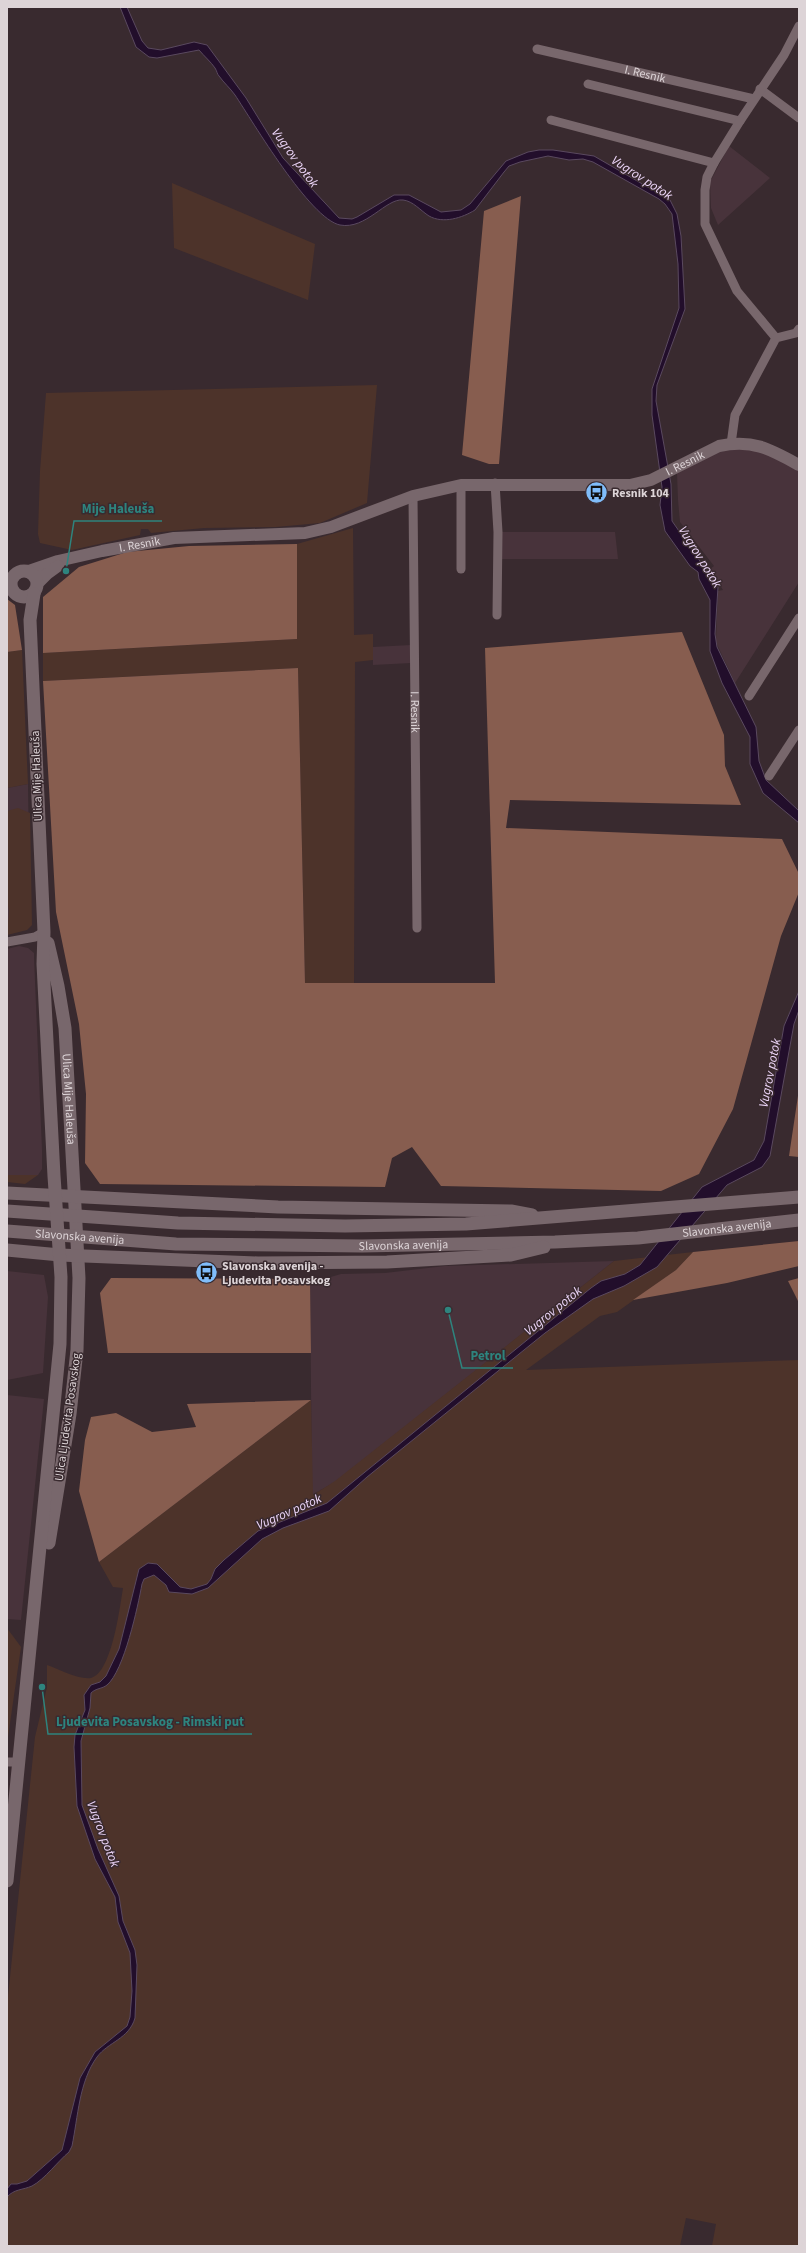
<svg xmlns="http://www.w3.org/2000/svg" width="806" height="2253" viewBox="0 0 806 2253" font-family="'Source Sans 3',sans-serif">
<rect width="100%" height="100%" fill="#392a2f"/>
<path fill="#48333b" d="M729 146 770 178 718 225 711 208 710 182Z
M724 448 761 451 799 468V582L735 683 716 642 718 591 723 590 710 569 714 566 680 522 678 500 677 473Z
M501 532H615L618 559H501Z
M411 645V663L373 665V647Z
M28 784 30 926 7 931V788Z
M19 946 28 948 34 953V957L42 1150V1169L38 1175H7V949Z
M614 1261 335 1482 312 1495 310 1279H324L341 1274 385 1273 445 1266Z
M7 1271 44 1275 48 1297 43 1373 7 1380Z
M7 1395 44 1399 21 1620 7 1619Z"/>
<path fill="#4d332a" d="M172 183 315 244 308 300 174 248Z
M377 385 367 503 320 523 276 527 204 528 151 533 148 529H141L140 535 72 550 40 543 38 534 40 471 46 393Z
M353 528 354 635 373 634V660L355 662 354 983H305L298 668 43 681V653L297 639V544Z
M22 650 28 784 7 788V652Z
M18 808 30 813 32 925 27 930 7 935 9 911 7 901V811Z
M7 1175H38L25 1184 7 1182Z
M693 1252 676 1270 617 1312 600 1316 526 1370 799 1360V2246H712L716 2224 686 2218 680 2246H7V2006L35 1737 47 1687V1665C58 1669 79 1680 91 1678 112 1673 120 1606 123 1588L113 1587 99 1562 311 1400 313 1495 335 1481 614 1261Z
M7 1628 21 1647 7 1744Z"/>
<path fill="#875d4f" d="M521 196 499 464H489L462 455 484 211Z
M297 544V639L43 653V597L79 567 127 552 189 546Z
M7 599 15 605 22 650 7 652Z
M682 632 724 735 725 766 741 805 510 800 506 828 782 839 799 874V892L781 936 733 1109 699 1174 661 1191 441 1186 412 1147 392 1158 385 1187 100 1184 85 1163 86 1094 79 1024 56 912 43 681 298 668 305 983H495L485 648Z
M799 1089V1157L789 1156Z
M799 1241V1266L727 1283 633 1300 676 1270 693 1252Z
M111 1278 310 1279 311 1353H108L100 1293Z
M799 1278V1303L788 1281Z
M311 1400 99 1562 79 1491 85 1440 91 1417 116 1413 152 1432 196 1427 187 1404Z"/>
<path fill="#220e2b" stroke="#5a495f" d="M120 7H127L142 41 148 48 161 50 194 42 207 45 246 98 283 158 339 218 352 219 357 217 394 195H409L441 212 461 210 470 204 506 161 528 152 539 150H553L594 156 670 200 677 214 681 236 685 309 657 385 656 401 671 484 672 521 718 587 715 634 717 647 756 727 759 761 766 780 799 811V823L763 793 750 764V737L722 683 710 651V600L699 579 698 572 690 566 665 531 660 505 662 487 652 415V389L679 308 678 264 672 214 665 204 659 199 593 162 583 159 569 160 548 156 520 162 509 166 504 172 475 210C462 218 443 224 429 216 421 211 413 201 403 200 386 198 366 230 340 225 310 219 253 122 235 95 230 88 224 83 219 76 217 74 217 71 215 68 211 62 204 56 199 50L157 58 149 57 136 47Z
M799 991V1010L794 1024 770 1156 762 1167 727 1185 657 1267 624 1286 593 1299 545 1333 367 1477 329 1511 283 1528 262 1539 208 1588 192 1594 169 1592 166 1585 154 1575 144 1579 142 1584C138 1606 124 1671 107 1685 102 1689 96 1688 91 1693L90 1708 81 1741 82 1805 98 1849 119 1896 123 1921 135 1950 137 1965 135 2018C129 2039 108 2042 97 2057 79 2082 78 2117 72 2146L69 2152C58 2161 45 2179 32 2186 23 2190 14 2189 7 2197V2189L11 2184H17L27 2181 62 2150 80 2078 95 2052 127 2026 130 2017 132 1991 130 1953 118 1922 115 1897 95 1859 77 1806 74 1747 75 1735 85 1710 84 1695 91 1685 100 1682 106 1676 119 1649 139 1569 148 1563 157 1564 180 1587 191 1589 207 1584 211 1579 215 1569 224 1560 258 1531 327 1503 591 1288 601 1281 625 1274 640 1265 702 1187 754 1160 764 1141 784 1026Z"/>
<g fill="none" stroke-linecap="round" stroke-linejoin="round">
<g stroke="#78676c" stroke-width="9">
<path id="s1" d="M537 49 754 99"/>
<path d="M588 84 740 121"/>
<path d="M760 89 799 118"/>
<path d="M551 120 714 163"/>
<path d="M776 338 737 291 705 224V190L707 177 714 163 740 121 784 55 799 26"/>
<path d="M731 444 735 415 776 338 796 333 799 329"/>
<path d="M495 483 498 532 497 615"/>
<path d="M461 485V569"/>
<path id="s2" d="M413 496 417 928"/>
<path d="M749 696 799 618"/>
<path d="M769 776 799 730"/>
<path d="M7 942 35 937 44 932"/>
<path d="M7 1762H19"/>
</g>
<g stroke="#78676c" stroke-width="12">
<path id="s3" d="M29 571 58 561 102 551 174 538 305 533 331 527 413 496 461 485H630L651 480 719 446C753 439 770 449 799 465"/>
<path d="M38 583 47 574 58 566"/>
</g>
<g stroke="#78676c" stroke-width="13">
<circle cx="24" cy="584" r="13"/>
<path id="s4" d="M48 943 58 986 65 1028 79 1278 77 1350 70 1414 49 1543"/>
<path d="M7 1193 278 1207 511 1211 532 1215"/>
<path d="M7 1211 178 1223 345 1226 466 1224 799 1197"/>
<path id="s5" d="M7 1231 176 1244 362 1246 555 1242 638 1238 799 1220"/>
<path d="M7 1250 60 1255 258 1263 387 1262 511 1255 544 1247"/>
<path d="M7 1881 60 1344 61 1277 54 1176 43 964 44 932 30 620 34 594"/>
</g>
</g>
<defs>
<symbol id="bus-disc" viewBox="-11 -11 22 22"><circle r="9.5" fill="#80bdfa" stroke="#392a2f"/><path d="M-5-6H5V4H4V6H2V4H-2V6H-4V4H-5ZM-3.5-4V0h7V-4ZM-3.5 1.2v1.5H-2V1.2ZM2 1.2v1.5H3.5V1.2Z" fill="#111"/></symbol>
</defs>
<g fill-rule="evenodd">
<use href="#bus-disc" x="584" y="480" width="25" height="25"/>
<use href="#bus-disc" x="194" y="1260" width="25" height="25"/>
</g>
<g text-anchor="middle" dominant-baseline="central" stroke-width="3" stroke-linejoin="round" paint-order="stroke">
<g font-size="12" fill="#ddd4d7" stroke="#392a2f">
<text stroke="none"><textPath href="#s1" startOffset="111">I. Resnik</textPath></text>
<text stroke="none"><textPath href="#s3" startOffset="672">I. Resnik</textPath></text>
<text stroke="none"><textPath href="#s3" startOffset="114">I. Resnik</textPath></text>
<text stroke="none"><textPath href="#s2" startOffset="216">I. Resnik</textPath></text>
<text transform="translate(37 776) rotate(-92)">Ulica Mije Haleuša</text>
<text stroke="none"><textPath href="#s4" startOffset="158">Ulica Mije Haleuša</textPath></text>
<text stroke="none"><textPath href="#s5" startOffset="721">Slavonska avenija</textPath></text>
<text stroke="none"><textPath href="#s5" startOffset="73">Slavonska avenija</textPath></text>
<text stroke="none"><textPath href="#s5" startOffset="397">Slavonska avenija</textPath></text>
<text transform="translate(68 1417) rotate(-82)">Ulica Ljudevita Posavskog</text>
</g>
<g font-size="12" font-weight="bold" fill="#ddd4d7" stroke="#392a2f" text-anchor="start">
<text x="612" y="493">Resnik 104</text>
<text x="222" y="1266">Slavonska avenija -<tspan x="222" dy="14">Ljudevita Posavskog</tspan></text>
</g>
<g font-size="13" font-style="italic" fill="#edd6f9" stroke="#392a2f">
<text transform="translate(295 158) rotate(54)">Vugrov potok</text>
<text transform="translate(642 178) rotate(33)">Vugrov potok</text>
<text transform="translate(700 557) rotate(58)">Vugrov potok</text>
<text transform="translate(770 1073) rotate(-79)">Vugrov potok</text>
<text transform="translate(553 1311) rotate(-39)">Vugrov potok</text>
<text transform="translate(289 1512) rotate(-24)">Vugrov potok</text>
<text transform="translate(103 1834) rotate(69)">Vugrov potok</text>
</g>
</g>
<path fill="none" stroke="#2e847e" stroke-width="1.5" d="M66 571L74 521H162M448 1310L462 1368H513M42 1687L48 1734H252"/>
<g fill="#2e847e" stroke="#392a2f" stroke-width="1.5">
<circle cx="66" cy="571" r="4"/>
<circle cx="448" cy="1310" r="4"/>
<circle cx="42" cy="1687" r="4"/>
</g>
<g font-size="13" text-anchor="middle" font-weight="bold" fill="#2e847e" stroke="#392a2f" stroke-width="3" stroke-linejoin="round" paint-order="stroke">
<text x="118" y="513">Mije Haleuša</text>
<text x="488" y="1360">Petrol</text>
<text x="150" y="1726">Ljudevita Posavskog - Rimski put</text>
</g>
<rect width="806" height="2253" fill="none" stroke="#ddd4d7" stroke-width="16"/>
</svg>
